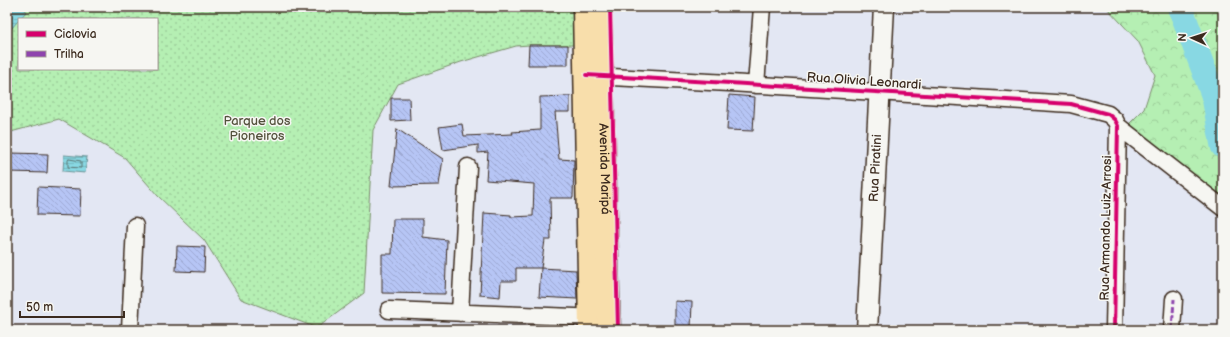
<svg xmlns="http://www.w3.org/2000/svg" width="1230" height="337" viewBox="0 0 1230 337" font-family="'Balsamiq Sans',sans-serif">
<defs>
<pattern id="forest-crowns" width="20" height="18" patternUnits="userSpaceOnUse"><rect width="20" height="18" fill="#b5efb3"/><path d="M2 6a3 3 0 1 1 6 0M12 15a3 3 0 1 1 6 0" fill="none" stroke="#9dcd9a"/></pattern>
<pattern id="park-dots" width="8" height="8" patternUnits="userSpaceOnUse"><rect width="8" height="8" fill="#b5efb3"/><path d="M2 2h.1M6 6h.1" fill="none" stroke="#9dcd9a" stroke-width="1.8" stroke-linecap="round"/></pattern>
<pattern id="water-rules" width="6" height="5" patternUnits="userSpaceOnUse"><rect width="6" height="5" fill="#88d8e3"/><path d="M0 2.5h6" fill="none" stroke="#76bac2"/></pattern>
<pattern id="building-back-hatch" width="6" height="6" patternUnits="userSpaceOnUse"><rect width="6" height="6" fill="#b6c5f5"/><path d="M-1 5l2 2M0 0l6 6M5-1l2 2" fill="none" stroke="#9da9d2"/></pattern>
</defs>
<rect width="100%" height="100%" fill="#e3e7f3"/>
<filter id="ink" filterUnits="userSpaceOnUse"><feTurbulence type="fractalNoise" baseFrequency=".025" numOctaves="2"/><feDisplacementMap in="SourceGraphic" scale="8" xChannelSelector="R" yChannelSelector="G"/><feConvolveMatrix kernelMatrix="1 2 1 2 8 2 1 2 1" color-interpolation-filters="sRGB"/></filter>
<g filter="url(#ink)">
<path fill="url(#forest-crowns)" stroke="#788c68" d="M1106 7H1223V196L1127 126 1144 109 1155 75 1138 41Z"/>
<path fill="url(#park-dots)" stroke="#788c68" fill-rule="evenodd" d="M7 7H584L585 45H529L516 46 461 62 398 84 373 130 364 293 317 328 241 299 204 240 158 196 125 158 59 119 7 133ZM19 19H157V69H19Z"/>
<path fill="url(#water-rules)" stroke="#699294" d="M7 7H23L26 12 10 30 7 29Z
M64 155 87 157 85 173 63 171Z"/>
<g fill="none" stroke-linecap="round" stroke-linejoin="round">
<path stroke="#5a706d" stroke-width="1" d="M69 159 81 161V168H80L68 167V161Z"/>
<path stroke="#88d8e3" stroke-width="25" d="M1180 7 1214 97 1223 146"/>
</g>
<path fill="url(#building-back-hatch)" stroke="#3b2a1e" d="M529 45H568V65H528Z
M729 95 755 97 753 131 727 130Z
M570 96V112H555L559 159 574 160 573 198H550L551 240H545L541 268H516V281H501L500 297 480 295 484 213 511 215V217L533 216 534 184 486 180 488 152 478 153V145L443 150 439 127 462 124 464 136 513 134 512 132 540 130V97Z
M391 98H409L410 120 391 121Z
M397 129 443 159 439 185 391 186Z
M11 153 48 154 47 173 10 172Z
M38 187 81 189 80 216 37 215Z
M393 219H423V237L447 240 445 294 382 293V254H392Z
M177 246 205 247 204 272 176 271Z
M541 268 576 270 577 299 539 297Z
M675 301 692 302 691 328 675 327Z"/>
<g fill="none" stroke-linecap="round" stroke-linejoin="round">
<defs>
<path id="minor" d="M591 76 730 83 1071 104 1108 114 1115 120 1118 126 1114 330
M756 85 762 7
M1118 126 1223 208
M389 310 601 318
M460 313 468 167
M130 330 135 226
M1172 330 1174 299"/>
<g id="tertiary">
<path id="s1" d="M867 330 884 7"/>
</g>
<g id="primary">
<path d="M584 7 590 330"/>
<path id="s2" d="M600 7 609 330"/>
</g>
</defs>
<use href="#minor" stroke="#3b2a1e" stroke-width="19"/>
<use href="#tertiary" stroke="#3b2a1e" stroke-width="23"/>
<use href="#primary" stroke="#3b2a1e" stroke-width="25"/>
<use href="#minor" stroke="#f6f6f2" stroke-width="16"/>
<use href="#tertiary" stroke="#f6f6f2" stroke-width="20"/>
<use href="#primary" stroke="#f8deab" stroke-width="22"/>
<path stroke="#8e44ad" stroke-width="3" stroke-dasharray="6 3" stroke-linecap="butt" d="M1172 330 1174 299"/>
<defs>
<path id="cycleway" d="M610 7 618 330
M586 75 730 83 1071 104 1108 114 1115 120 1118 126 1114 330"/>
</defs>
<use href="#cycleway" stroke="#f6f6f2" stroke-width="6"/>
<use href="#cycleway" stroke="#d6006c" stroke-width="4"/>
</g>
</g>
<g text-anchor="middle" dominant-baseline="central" stroke-width="3" stroke-linejoin="round" paint-order="stroke">
<g font-size="13" fill="#3b2a1e" stroke="#f6f6f2">
<text transform="translate(864 81) rotate(4)">Rua Olivia Leonardi</text>
<text stroke="none"><textPath href="#s2" startOffset="162">Avenida Maripá</textPath></text>
<text stroke="none"><textPath href="#s1" startOffset="162">Rua Piratini</textPath></text>
<text transform="translate(1106 228) rotate(-89)">Rua Armando Luiz Arrosi</text>
</g>
<g font-size="13" fill="#53513c" stroke="#f6f6f2">
<text x="257" y="121">Parque dos<tspan x="257" dy="15">Pioneiros</tspan></text>
</g>
</g>
<rect width="1230" height="337" fill="none" stroke="#f6f6f2" stroke-width="24"/>
<rect x="12" y="12" width="1206" height="313" fill="none" stroke="#3b2a1e" stroke-width="1.5" filter="url(#ink)"/>
<rect x="18" y="18" width="140" height="52" fill="#f6f6f2" stroke="#aba49d"/>
<rect x="26" y="31" width="20" height="6" fill="#d6006c" stroke="#aba49d"/>
<text x="54" y="38" font-size="12" fill="#3b2a1e">Ciclovia</text>
<rect x="26" y="51" width="20" height="6" fill="#8e44ad" stroke="#aba49d"/>
<text x="54" y="58" font-size="12" fill="#3b2a1e">Trilha</text>
<g transform="translate(1192 38) rotate(273)" stroke="#f6f6f2" stroke-width="3" paint-order="stroke">
<path d="M0-3L7 15L0 10L-7 15Z" fill="#3b2a1e"/>
<text y="-6" font-size="11" font-weight="bold" text-anchor="middle" fill="#3b2a1e">N</text>
</g>
<path d="M20 311v6h104v-6" fill="none" stroke="#3b2a1e" stroke-width="2"/>
<text x="26" y="311" font-size="12" fill="#3b2a1e" stroke="#f6f6f2" stroke-width="3" paint-order="stroke">50 m</text>
</svg>
